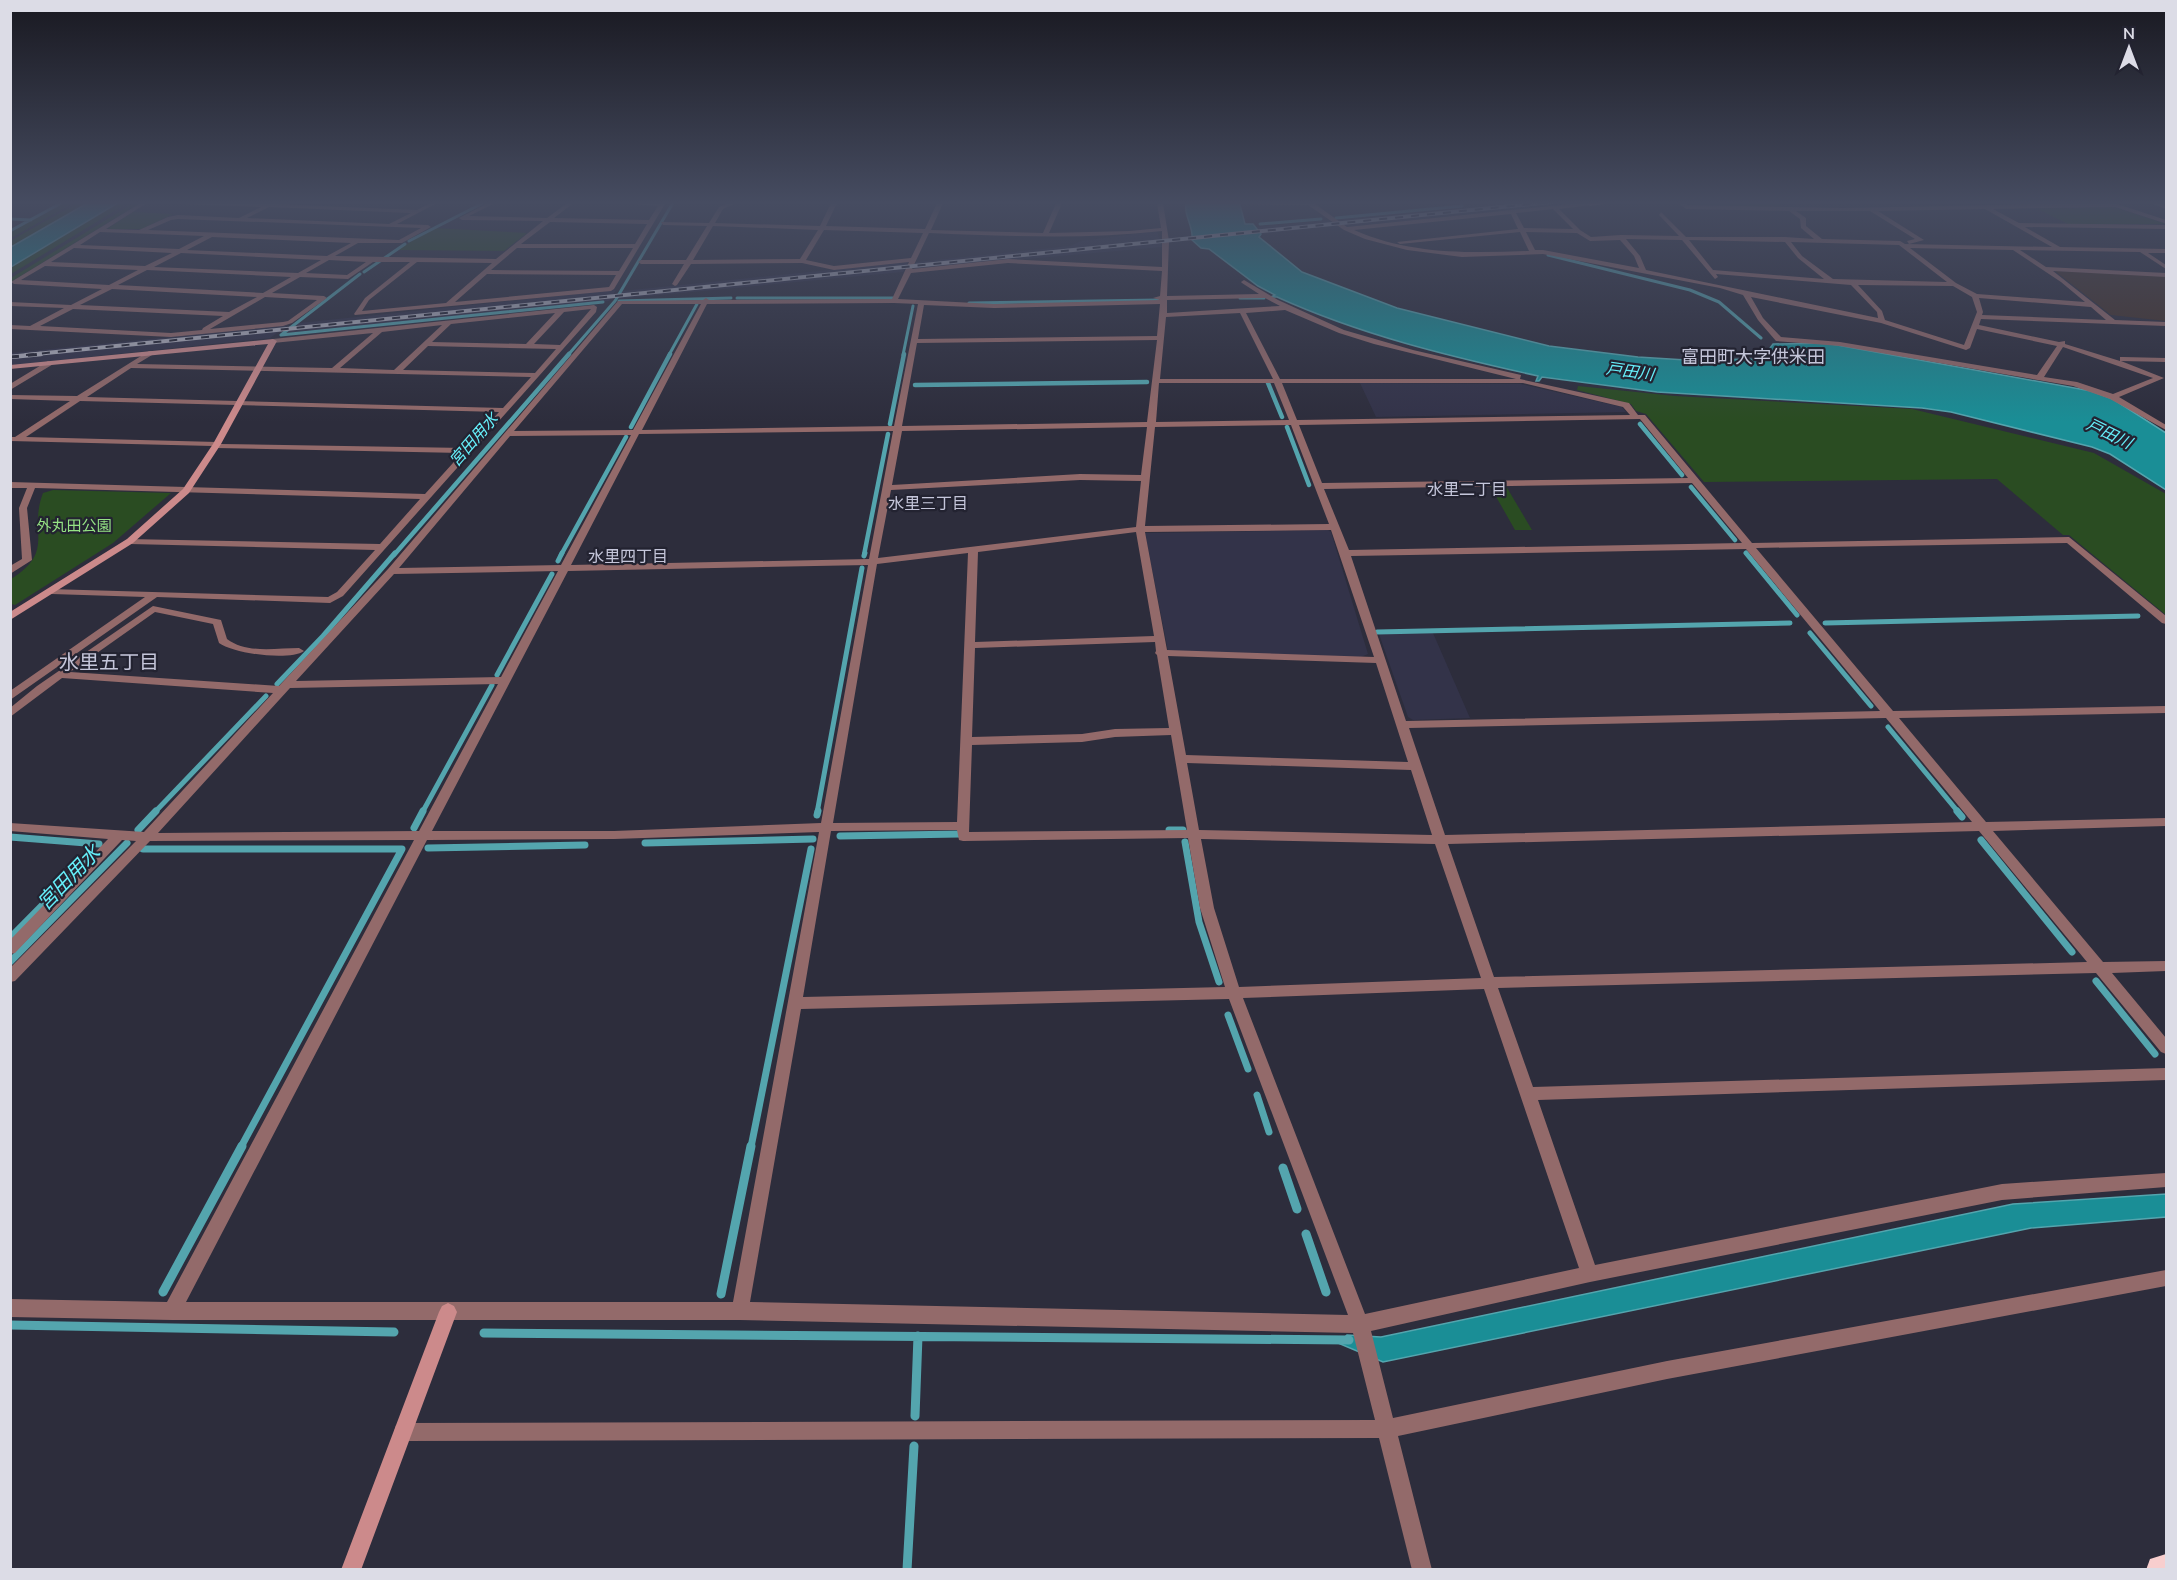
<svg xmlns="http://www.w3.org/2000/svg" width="2177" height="1580" viewBox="0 0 2177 1580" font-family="'Nunito Sans','Noto Sans JP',sans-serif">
<rect width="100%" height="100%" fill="#2d2d3c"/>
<path fill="#333349" d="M1514 201H1598L1348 227 1334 220Z
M1329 220 1337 225 1261 234 1257 227Z
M1157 231 1162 247 914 269 916 262 1070 246 1081 241Z
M908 262 903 272 618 299 622 291Z
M616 290 609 301 285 333 299 323Z
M288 325 270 338 11 365V353Z
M1360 383 1521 384 1622 407 1626 412 1376 417Z
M1328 530 1331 532 1368 654 1361 657 1168 651 1145 533Z
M1433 633 1470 718 1413 720 1408 717 1379 634Z"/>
<path fill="#433129" d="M2055 271 2166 276V321L2111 315Z"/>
<path fill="#2a4c22" d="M66 201H77L11 238V231Z
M81 201H91L11 247 10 241Z
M121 201H131L11 274 10 267Z
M137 201H143L11 282V278Z
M1684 201H1775L1782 206 1689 205Z
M2113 207 2166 224H2068L2038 209Z
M133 212 173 214 142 229H107Z
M434 228 527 233 504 251 397 250Z
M1578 386 1675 396 1912 409 2094 453 2166 494V615L2069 535H2063L1997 479 1704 482 1646 414 1636 411 1631 404 1577 390Z
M1490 486H1506L1532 530H1515Z
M53 490 171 493 113 543 15 605 11 604V579C56 551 28 532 43 493Z"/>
<path fill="#1a8e96" stroke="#54a5ae" stroke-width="1.5" d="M91 201H121L11 267V247Z
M1187 201H1239L1245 224H1253L1261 234 1259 237 1302 272 1397 308 1549 346 1638 357 1686 360 1758 359 1769 356 1770 348 1773 344 1826 343 2091 391 2113 399 2166 433V490L2110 454 2092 447 1951 412 1922 408 1657 392 1542 377 1539 381H1536L1538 376C1448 356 1361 335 1277 297H1271L1275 295 1258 286 1209 249 1201 248 1192 240C1194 226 1182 214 1187 201Z
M2166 1194V1217L2031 1228 1383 1362 1338 1343 1347 1335 1381 1337 2013 1204Z"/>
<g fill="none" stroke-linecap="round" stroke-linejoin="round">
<path stroke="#54a5ae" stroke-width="3" d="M1336 218 1462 206
M10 219 31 220
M1260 224 1321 219
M10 231 65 201
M409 241 487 201
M1548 255 1690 290 1719 302 1761 338
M364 272 405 244
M360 274 281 335 603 302
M737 298H893
M1240 298H1264
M619 301 731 298
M969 303 1158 300
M568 355 615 301 674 201
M669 355 697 304
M903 355 913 306"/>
<path stroke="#54a5ae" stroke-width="4.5" d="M1268 383 1282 417
M915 385 1147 382
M890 424 904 354
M1640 424 1682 475
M631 427 670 354
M1287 427 1309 485
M1691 487 1735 540
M394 555 569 354
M561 555 626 437
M864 555 888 434"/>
<path stroke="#54a5ae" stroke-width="5" d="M1746 553 1797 615
M864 556 865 553
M558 561 562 553
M1825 623 2138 616
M1377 632 1790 623
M1810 633 1871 706
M497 675 552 574
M277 684 323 636 395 553
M1888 727 1959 813
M154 813 266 696
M422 813 492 685
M817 813 862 568"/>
<path stroke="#54a5ae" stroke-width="7" d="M1957 811 1962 817
M817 815 818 811
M414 828 423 811
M138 830 156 811
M1169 830H1183
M840 836 960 834
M10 837 99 844
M1981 840 2072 952
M1185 842 1199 922 1219 982
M645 843 813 839
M428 848 585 845
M143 849H402L241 1147
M10 938 87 860
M10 962 127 843
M2096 981 2155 1054
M1228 1015 1248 1069
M1257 1095 1269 1132
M751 1147 811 849"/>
<path stroke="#54a5ae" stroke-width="9" d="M1283 1168 1297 1209
M1306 1234 1326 1292
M163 1292 242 1146
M721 1294 751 1146
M10 1325 394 1332
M484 1333 1349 1340
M915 1416 918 1336
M907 1570 914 1446"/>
<path fill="#936a6a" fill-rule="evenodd" d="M144 201H150L106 229 139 230 168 217 178 215 239 218 261 207 154 203 151 201 267 204 280 201 276 204 417 210 434 201H441L397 224 428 225 431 227 402 243H358L335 256 496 259 543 221 462 220 459 218 492 201H499L469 216 547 218 570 201H576L554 218 649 220 658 206 596 201H627L665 204 614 289 611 291 355 315 354 314 365 298 410 262H373L348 279 300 277 272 293 324 296 327 298 292 323 283 326 171 337 10 329V325L30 326 64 308 10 306V302L71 305 102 289 14 284 11 282ZM269 207 411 213 389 224 247 218ZM178 219 421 228 399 240 148 230 171 220ZM550 222 647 224 635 244H521ZM100 232 204 236 179 249 80 245ZM212 237 351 243 327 256 187 250ZM74 248 172 253 145 266 51 262ZM517 248H633L619 271 491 270ZM181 253 321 260 298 273 154 267ZM329 260 366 262 347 275 306 273ZM417 262 492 263 446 303 362 311 369 300ZM45 266 138 270 109 285 21 280ZM147 270 291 277 263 293 118 285ZM487 274 616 275 609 287 455 302ZM112 289 257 297 229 312 80 305ZM265 297 317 300 288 321 283 322 210 329ZM73 309 223 316 203 328 202 330 171 333 40 326Z
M733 201H740L723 209 715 223 820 226 832 201H838L826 226 925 229 938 201H944L931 230 1043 233 1057 201H1063L1049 233 1130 231 1161 228 1157 203H1126L1123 201H1362L1359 203 1315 204 1347 227 1590 202 1592 205 1559 209 1580 230 1591 237 1621 235 1679 236 1659 215 1661 212 1686 237H1785L1814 239 1801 228 1800 219 1789 211 1686 209 1676 201H1682L1687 205 1843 208 2106 203 2105 201H2108L2166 220V224L2164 223 2115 207 1993 209 2019 223 2166 225V229L2025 227 2060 247 2166 249V253H2148L2166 265V269L2140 252 2020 250 2046 267 2166 273V277L2053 271 2115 320 2166 322V326L1981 319 1979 325 2059 342 2065 341V344L2120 361V357H2123L2166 358V362L2121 361 2164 378 2119 397 2166 425V430L2110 399 2073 386 1840 346 1776 341 1758 320 1743 295 1720 288 1543 254 1462 257 1407 250 1365 239 1344 230 1308 205 1163 203 1169 241 1167 296 1259 294 1242 283 1241 282 1244 280 1278 300 1344 330 1413 350 1521 375 1520 379 1629 403 1638 415H1645L1752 543 2069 537 2166 616V624L2162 623 2067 543 1756 548 1893 711 2166 706V713L1899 718 1986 822 2166 818V826L1993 831 2103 962 2166 961V971L2112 973 2166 1038V1054L2161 1052 2096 973 1498 988 1533 1087 2166 1068V1080L1538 1100 1595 1265 2002 1184 2166 1173V1187L2002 1200 1590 1282 1371 1331 1393 1418 1667 1361 2166 1270V1286L1667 1379 1398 1436 1432 1570H1412L1379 1438 403 1441 396 1439 394 1432 396 1425 403 1423 1375 1420 1353 1333 740 1320H172L10 1317V1299L167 1302 414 840 150 841 15 981 10 982V968L136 841 122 840 15 953 10 954V940L108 839 10 831V823L144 832 273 693 62 678 10 717V708L37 686 153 606 221 620 227 639C247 654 276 648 299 648L304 651C290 661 234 654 219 643L213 624 155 612 70 672 279 686 388 569 618 301 703 300 706 298 709 300 892 299 909 262 834 270 802 263 691 264 677 285 675 286 672 284 684 264H641L638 262 641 260H686L707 226 663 225 661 222 709 223 719 207ZM1553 209 1573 229 1524 228 1516 213ZM1985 209 2052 247 1905 244 1900 241 1822 239 1806 226V218L1796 211H1870L1915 239 1907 241 1909 244 1924 240 1878 211ZM1511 214 1518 229 1397 242 1400 244 1520 232 1529 251C1469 253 1411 255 1354 230ZM713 226 818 230 800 259 693 260ZM824 230 923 233 911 258 834 266 806 260ZM1162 231V267L1008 259 912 269 929 233C1006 236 1084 240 1162 231ZM1526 232 1577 233 1590 241 1620 240 1634 256 1639 268 1543 250H1535ZM1626 239 1682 240 1715 279 1718 277 1716 274 1851 285 1877 312 1878 318 1646 270 1640 256ZM1689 240 1785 242 1798 258 1824 279 1713 270ZM1791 242 1899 245 1947 282 1833 279 1802 256ZM1910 248 2013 250 2061 282 2085 302 1977 294 1956 283ZM1008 263 1162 271 1160 296 1153 298 1160 300 994 304 898 299 911 273ZM1858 285 1953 286 1972 297 1977 312 1964 345 1885 320 1882 311ZM1751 297 1881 323 1966 350 1970 348 1977 329 2057 346 2037 375 1840 342 1781 337 1763 318ZM1265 298 1280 306 1167 313V300ZM1979 298 2091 307 2106 320 1982 315 1983 312ZM894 303 918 304 894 426 642 430 707 304ZM622 304H701L633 430 514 431ZM1160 304 1157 336 918 339 924 305 994 308ZM1285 310 1339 333 1374 344 1516 379H1280L1246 313ZM1240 313 1273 379H1160L1166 317ZM1157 340 1147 422 902 426 917 343ZM2063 347 2153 378 2113 394 2077 382 2044 377ZM1159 383H1274L1289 420 1156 422ZM1282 383H1523L1623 407 1630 415 1297 420ZM1640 419 1688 478 1322 483 1299 425ZM1291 425 1329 524 1145 526 1155 427ZM1147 427 1141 475 1080 474 892 485 902 431ZM893 431 869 559 571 565 639 434ZM631 435 561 565 399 568 510 436ZM1080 480 1141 481 1136 527 878 558 891 490ZM1692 483 1742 543 1349 550 1324 489ZM1331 530 1374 657 1167 650 1145 532ZM1136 532 1154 636 975 642 978 552ZM1746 549 1880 711 1406 721 1351 556ZM968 553 957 822 833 823 877 564ZM868 565 821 823 614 831H432L568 571ZM558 571 501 677 296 681 394 574ZM1155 642 1156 651 1155 653 1157 655 1169 728 1115 729 1082 734 972 737 975 648ZM1168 656 1376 663 1408 762 1186 755ZM498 684 419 831 158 833 290 688ZM1886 718 1972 822 1445 835 1409 728ZM1171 735 1187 830 969 832 972 745 1082 742 1115 737ZM1187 763 1411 770 1432 835 1199 830ZM957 830 959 840 963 841 1188 838 1200 908 1225 987 803 997 831 831ZM1979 831 2087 962 1494 977 1448 844ZM819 832 733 1302H186L427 840 614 839ZM1201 839 1435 844 1481 978 1239 987 1214 908ZM1484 989 1579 1268 1365 1314 1243 998ZM1229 999 1348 1315 750 1302 801 1009Z
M2145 201H2153L2166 205V209Z
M594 305 597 307 596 312 343 596 330 603 157 597 10 700V691L145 597 52 594 49 593V589L328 597 337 592 375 550 130 544 127 543V539L380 544 420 499 35 488 27 508 32 560 10 574V566L22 559 19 508 27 488H10V482L425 494 462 453 216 448 212 446 10 441V437H15L70 401 10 399V395L77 396 149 351H152V355L137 364 332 368 373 333 273 343 269 341 273 339ZM591 309 560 345 534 344 564 312ZM555 313 526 344 432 342 451 324ZM442 325 394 370 340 368 382 332ZM428 346 556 349 535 373 403 370ZM131 368 531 377 503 408 87 397ZM80 401 499 412 466 448 221 444 217 442 26 437Z
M48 361 55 363 10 390V384Z"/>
<path fill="#cc8a8b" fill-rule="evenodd" d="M1606 201H1623L1590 206 1587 204Z
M273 339 277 341 221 444 189 493 133 543 10 620V612L127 539 183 489 213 444 268 344 10 369V365Z
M448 1303 454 1306 457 1312 361 1570H341L439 1312 442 1306Z"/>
<path fill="#f8cece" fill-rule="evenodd" d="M2166 1554V1570H2146L2150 1559Z"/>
<defs>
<path id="rail-far1" d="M26 355 1562 201"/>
<path id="rail" d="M10 357 41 354"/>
</defs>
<use href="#rail-far1" stroke="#b1b1bd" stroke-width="4"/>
<use href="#rail" stroke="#b1b1bd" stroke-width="4.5"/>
<use href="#rail-far1" stroke="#232331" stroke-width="2" stroke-dasharray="8" stroke-linecap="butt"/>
<use href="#rail" stroke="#232331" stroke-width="3" stroke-dasharray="9" stroke-linecap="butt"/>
</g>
<linearGradient id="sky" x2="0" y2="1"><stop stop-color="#191921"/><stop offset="0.48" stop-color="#464c61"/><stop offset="1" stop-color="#464c61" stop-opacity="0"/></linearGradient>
<rect width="2177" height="422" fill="url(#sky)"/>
<g text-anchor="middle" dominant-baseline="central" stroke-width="4.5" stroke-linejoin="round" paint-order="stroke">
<g font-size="15" fill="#95e384" stroke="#232331">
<text x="74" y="526">外丸田公園</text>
</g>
<g font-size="16" font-style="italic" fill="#66effa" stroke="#232331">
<text transform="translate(1630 372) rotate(8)">戸田川</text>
<text transform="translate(2109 434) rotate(26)">戸田川</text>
<text transform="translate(474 440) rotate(-49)">宮田用水</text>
</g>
<g font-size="16" fill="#c5c6da" stroke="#232331">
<text x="1467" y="490">水里二丁目</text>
<text x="928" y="504">水里三丁目</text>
<text x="628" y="557">水里四丁目</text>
</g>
<g font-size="18" fill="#c5c6da" stroke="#232331">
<text x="1753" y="357">富田町大字供米田</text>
</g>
<g font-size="20" fill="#c5c6da" stroke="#232331">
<text x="109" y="662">水里五丁目</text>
</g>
<g font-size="20" font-style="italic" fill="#66effa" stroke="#232331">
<text transform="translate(69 878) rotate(-46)">宮田用水</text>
</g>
</g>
<rect width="2177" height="1580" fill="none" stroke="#dcdce6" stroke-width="24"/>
<g transform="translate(2129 48)" stroke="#232331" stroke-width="4.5" paint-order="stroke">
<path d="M0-4.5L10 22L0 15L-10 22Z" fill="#dcdce6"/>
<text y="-9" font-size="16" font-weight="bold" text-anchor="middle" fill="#dcdce6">N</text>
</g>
</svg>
